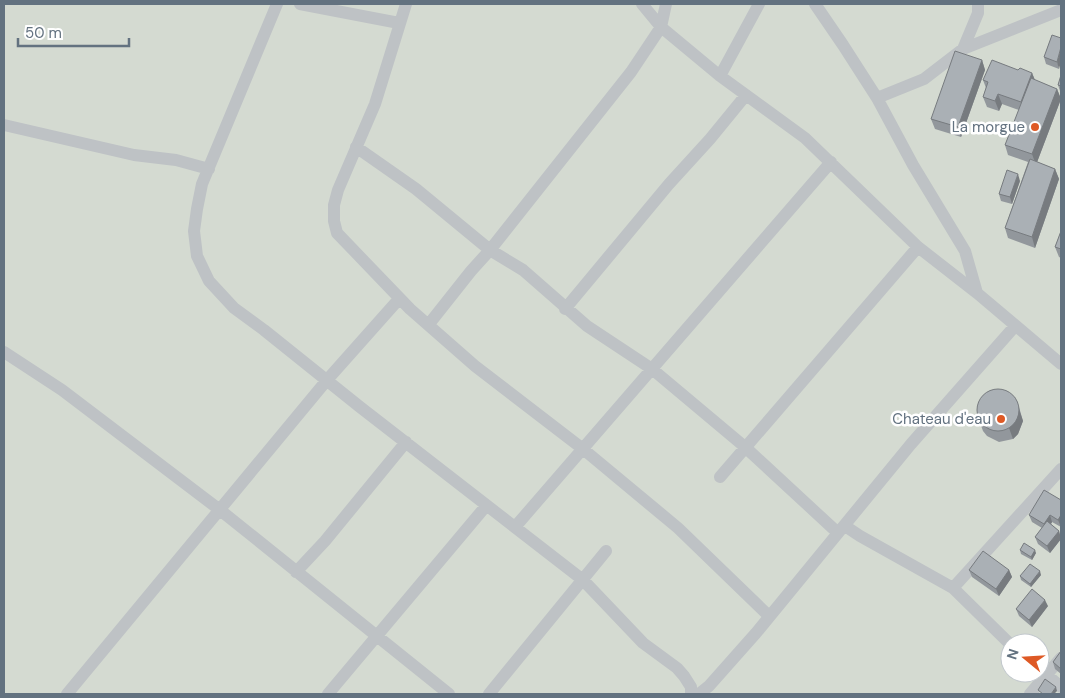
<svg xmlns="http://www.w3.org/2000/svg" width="1065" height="698" viewBox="0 0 1065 698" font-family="'DM Sans',sans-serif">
<rect width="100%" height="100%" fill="#f3f4ef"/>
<path fill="#d4dad1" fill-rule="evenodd" d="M4 4H1061V694H4ZM1010 643H1040V673H1010Z"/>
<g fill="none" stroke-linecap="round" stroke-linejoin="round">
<path stroke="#bec2c5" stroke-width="12" d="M277 4 202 184 197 209 194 231 197 256 209 281 234 308 264 330 360 407 583 580 643 643 677 668 684 676 691 687V694
M300 4 399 23
M406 4 375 104 338 190 334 205V221L337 233 410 309 475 366 583 449 678 528 769 616
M642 4 661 27 720 76 805 138 918 247 977 293 1061 364
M815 4 843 45 877 98 913 165 965 251 977 293
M963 49 978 13V4
M720 76 759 4
M877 98 924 79 963 49 1061 10
M4 125 134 155 176 160 209 169
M356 147 416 189 490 250 523 270 587 326 652 369 745 447 838 533
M565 309 669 184 710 139 746 95
M429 324 471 271 490 250 631 72 661 27 666 4
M4 352 62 390 220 510 449 694
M720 477 918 247
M845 526 860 536 953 588
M515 527 831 162
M296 572 325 541 406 442
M1010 644 953 588 1061 469
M1040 669 1061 687
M67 694 327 380 399 299
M328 694 486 506
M489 694 606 551
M699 694 709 686 756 633 911 444 1015 326
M1030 694 1061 658"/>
</g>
<path fill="#92979c" d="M1052 35 1059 69 1046 64 1044 57Z
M982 60 985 70 961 137 935 129 931 119Z
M1018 70 1032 73 1035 80 1057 89 1061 99 1037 162 1055 169 1059 179 1035 248 1008 238 1005 228 1028 162 1008 155 1005 145 1019 110 1002 104 999 111 987 107 983 97 986 88 983 80Z
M1061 75V94L1058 85Z
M1020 181 1012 204 1001 201 999 194Z
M1061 231V258L1059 257 1055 247Z
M1019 407 1023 421 1018 434 1013 439 999 442 987 436 983 431 979 420Z
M1061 500V527L1052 522 1051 524 1059 531 1061 539 1050 553 1038 544 1035 537 1042 528 1032 522 1029 515Z
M1020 550 1036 553 1032 560 1021 554Z
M969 570H1009L1012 577 999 596 972 577Z
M1041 575 1031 587 1021 580 1020 576Z
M1048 606 1032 627 1019 616 1016 609Z
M1061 651V674L1055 669 1053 662Z"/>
<path fill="#777b7f" d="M1061 47V62L1059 69 1057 62Z
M982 60 985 70 961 137 958 127Z
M1032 73 1036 83 1025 112 1021 102Z
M1057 89 1061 99 1036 165 1032 154Z
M998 94 1002 104 999 111 995 101Z
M1055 169 1059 179 1035 248 1032 237Z
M1018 174 1020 181 1012 204 1010 197Z
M1015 397 1023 421 1018 434 1013 439 1009 428Z
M1050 515 1052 522 1047 531 1044 524Z
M1061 515V527L1058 520Z
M1059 531 1061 539 1050 553 1047 546Z
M1035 550 1036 553 1032 560 1031 557Z
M1009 570 1012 577 999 596 996 589Z
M1040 571 1041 575 1031 587 1030 584Z
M1045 600 1048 606 1032 627 1029 620Z
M1056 687 1057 691 1054 694H1051Z"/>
<path fill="#aab0b5" stroke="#777b7f" d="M1052 35 1061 38V47L1057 62 1044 57Z
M955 51 982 60 958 127 931 119Z
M992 60 1018 70 1020 68 1032 73 1021 102 998 94 995 101 983 97 988 82 983 80Z
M1061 75V86L1058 85Z
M1031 78 1057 89 1032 154 1005 145Z
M1030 159 1055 169 1032 237 1005 228Z
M1007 170 1018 174 1010 197 999 194Z
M1061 231V249L1055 247Z
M977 410a21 21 0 1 1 42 0a21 21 0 1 1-42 0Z
M1044 490 1061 500V515L1058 520 1050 515 1044 524 1029 515Z
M1047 521 1059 531 1047 546 1035 537Z
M1024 543 1035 550 1031 557 1020 550Z
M983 551 1009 570 996 589 969 570Z
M1030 564 1040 571 1030 584 1020 576Z
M1032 589 1045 600 1029 620 1016 609Z
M1061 651V669L1053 662Z
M1045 679 1056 687 1051 694H1043L1038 690Z"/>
<g fill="#de5925" stroke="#fff" stroke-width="2">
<circle cx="1035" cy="127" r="5"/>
<circle cx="1001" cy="419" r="5"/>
</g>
<g text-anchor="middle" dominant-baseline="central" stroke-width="5" stroke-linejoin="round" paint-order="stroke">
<g font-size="15" fill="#637280" stroke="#fff" text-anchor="end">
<text x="1025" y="127">La morgue</text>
<text x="991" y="419">Chateau d'eau</text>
</g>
</g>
<rect width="1065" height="698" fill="none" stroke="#637280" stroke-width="10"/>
<g transform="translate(1025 658) rotate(288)"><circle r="24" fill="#ffffff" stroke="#c1c7cc"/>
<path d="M0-4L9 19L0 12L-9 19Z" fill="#de5925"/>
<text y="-8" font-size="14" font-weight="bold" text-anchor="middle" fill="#637280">N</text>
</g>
<path d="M18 38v8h111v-8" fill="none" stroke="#637280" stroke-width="2.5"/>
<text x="25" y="38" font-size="15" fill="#637280" stroke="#ffffff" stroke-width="4" paint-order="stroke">50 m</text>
</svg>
